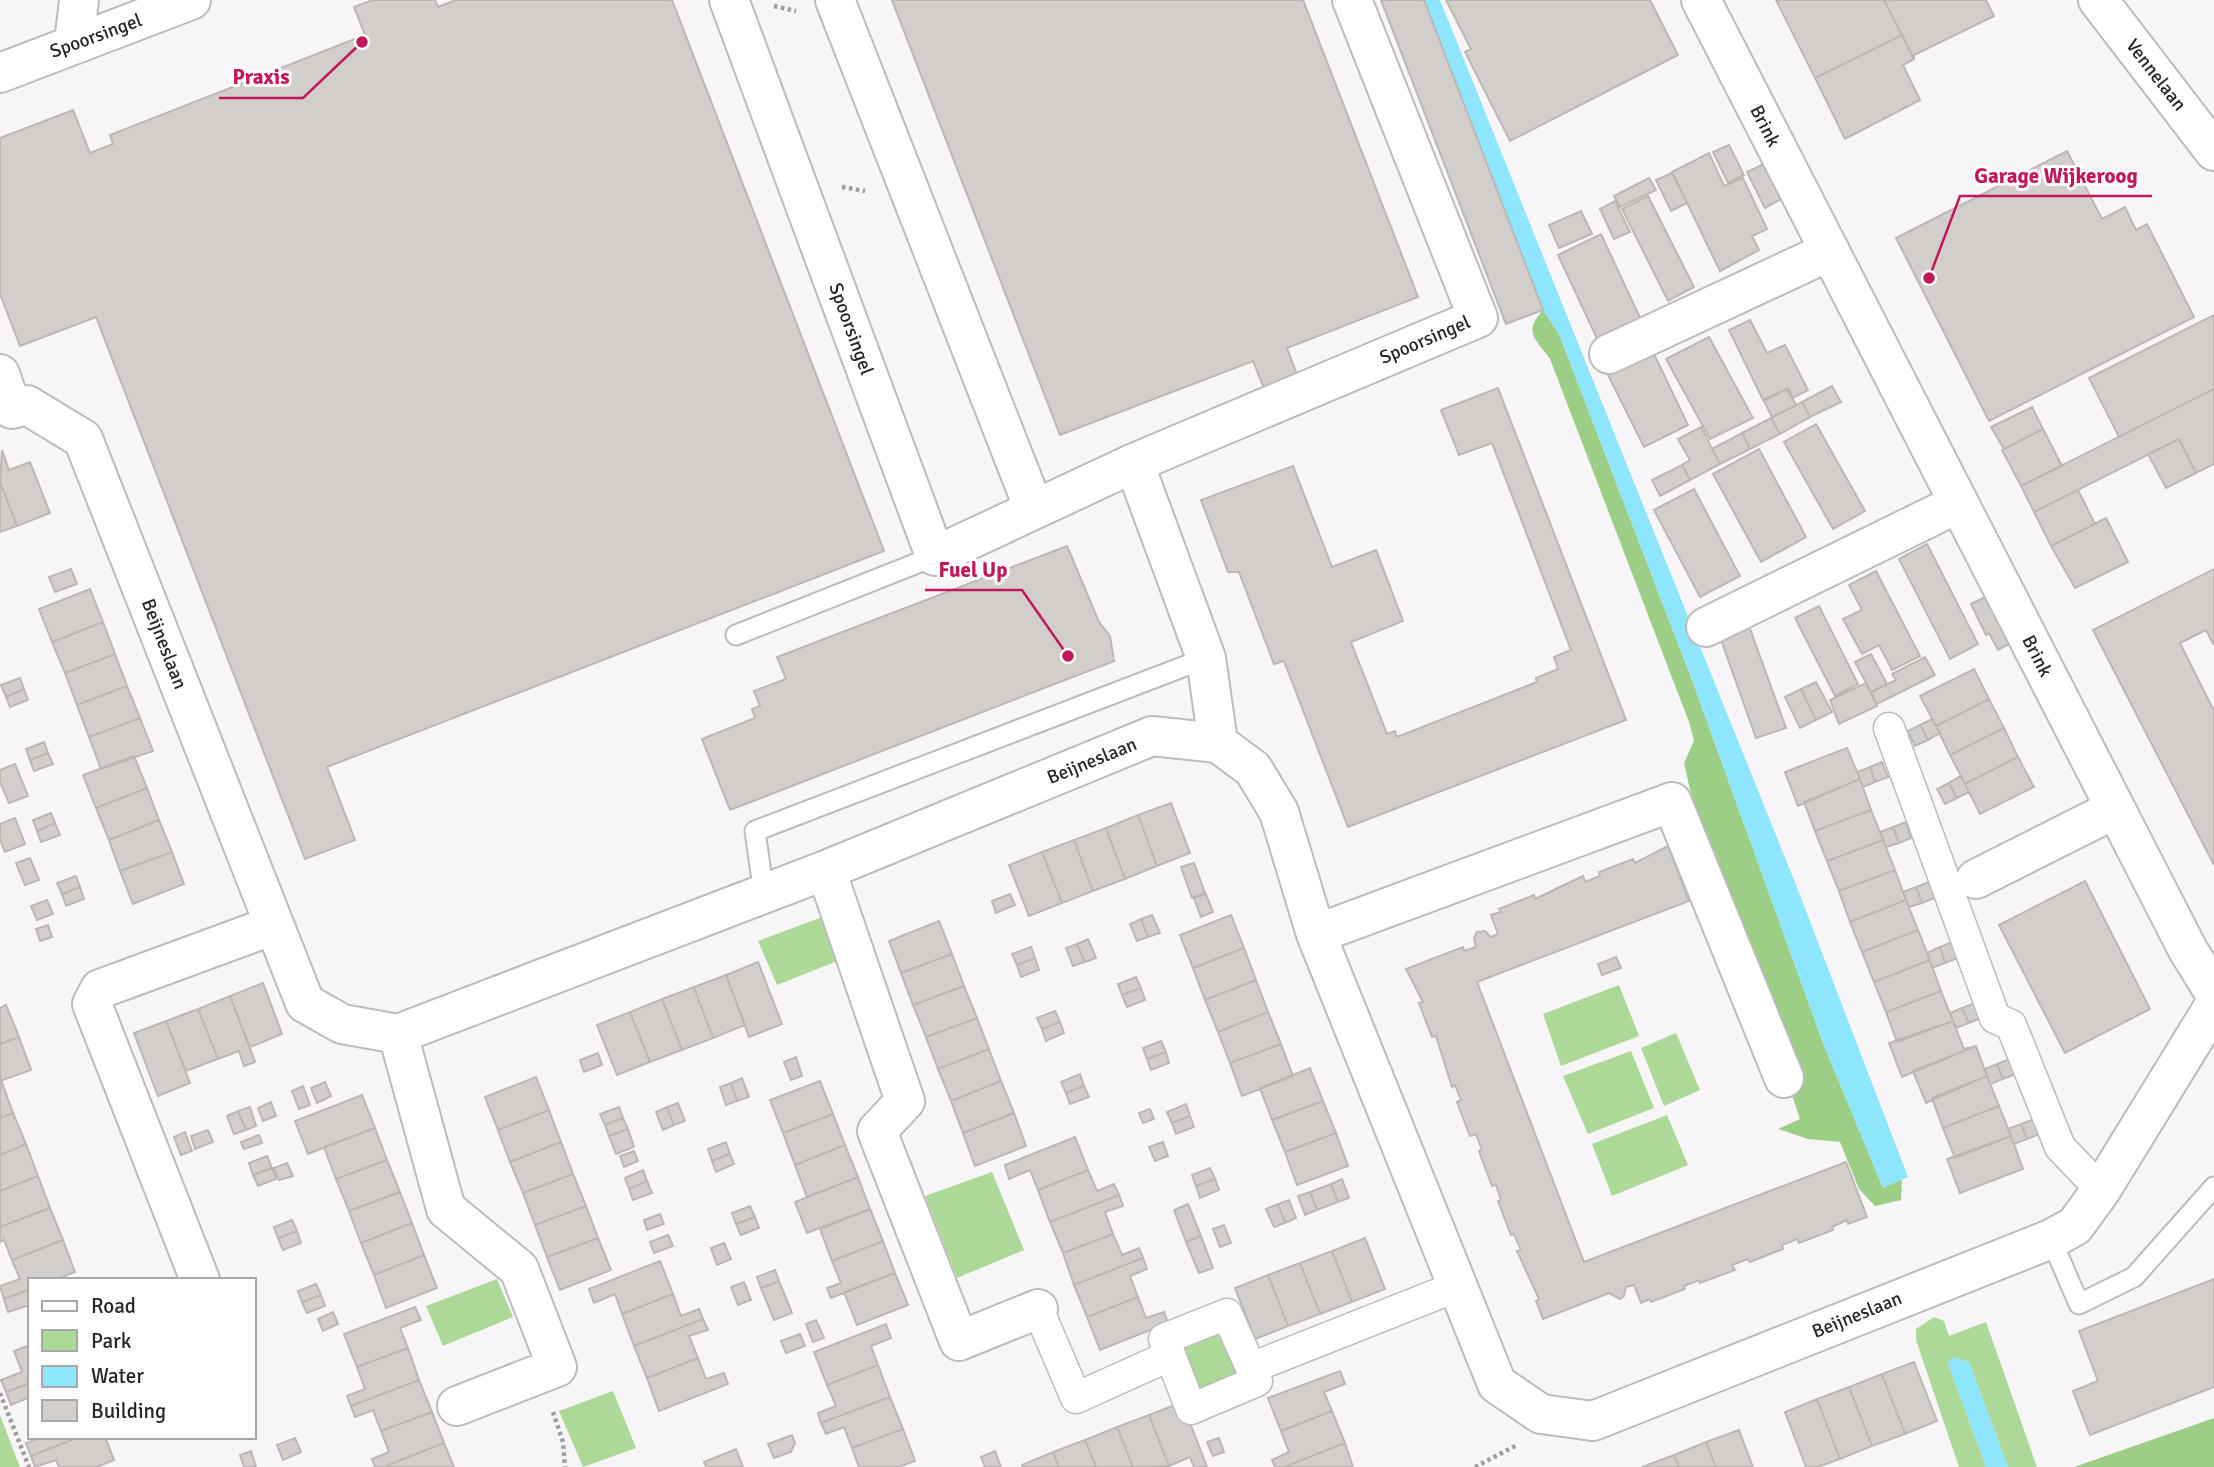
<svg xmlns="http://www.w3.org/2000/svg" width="2214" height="1467" viewBox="0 0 2214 1467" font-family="Signika,sans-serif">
<rect width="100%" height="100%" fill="#f8f5f9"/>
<path fill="#acd898" d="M822 917 840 960 777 985 758 941Z
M1619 985 1639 1036 1561 1066 1543 1014Z
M1676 1033 1700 1090 1664 1106 1641 1048Z
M1631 1051 1654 1108 1588 1134 1563 1076Z
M1667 1115 1688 1165 1612 1196 1592 1144Z
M992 1172 1024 1250 957 1278 925 1196Z
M497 1279 513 1317 443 1346 426 1306Z
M1934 1317 1944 1321 1949 1336 1986 1322 2037 1467H2008L1969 1362 1948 1363 1986 1467H1959L1916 1340V1329Z
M1225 1324 1248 1378 1194 1400 1172 1343Z
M613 1391 636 1448 583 1467 559 1411Z
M0 1415 20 1467H0Z"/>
<path fill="#9ccf85" d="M1543 310 1559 334 1692 680 1823 1043 1883 1188 1902 1179 1901 1200 1875 1206 1859 1189 1840 1142 1808 1139 1778 1129 1800 1119 1693 803 1684 763 1694 741 1689 722 1550 359C1535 338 1523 332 1543 310Z
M2214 1418V1467H2074Z"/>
<path fill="#8ee5fe" d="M1424 0H1440L1798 890 1908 1177 1883 1188 1823 1043 1692 680 1559 334 1543 310Z
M1952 1357 1969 1362 2008 1467H1986L1948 1363Z"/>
<path fill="#d2cecc" stroke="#bcb7b5" stroke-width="2" d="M373 0H435L438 7 456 0H672L884 551 327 767 355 840 305 859 96 317 20 346 0 294V138L73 110 90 153 113 144 110 135 365 35 354 7Z
M892 0H1303L1418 297 1287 348 1299 380 1266 393 1253 361 1060 435Z
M1381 0H1424L1543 310 1506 324Z
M1446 0H1650L1678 55 1510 141 1465 52 1471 49Z
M1776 0H1884L1902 35 1815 78Z
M1884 0H1986L1994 16 1914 55V59Z
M1902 35 1914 59 1903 65 1920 100 1845 139 1815 78Z
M1729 145 1744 175 1728 183 1713 152Z
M2067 151 2102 219 2125 207 2136 230 2147 224 2194 317 1989 421 1896 238Z
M1709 153 1724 186 1743 178 1767 229 1752 236 1759 250 1720 271 1672 172Z
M1766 163 1783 198 1765 208 1747 172Z
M1672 173 1687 203 1671 211 1656 180Z
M1649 178 1656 190 1620 207 1614 196Z
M1648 196 1694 287 1668 301 1622 209Z
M1615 201 1630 232 1614 239 1600 209Z
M1581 211 1592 234 1559 248 1549 225Z
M1601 234 1642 322 1599 343 1558 255Z
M2214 315V389L2119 437 2089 378Z
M1750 320 1767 353 1785 345 1808 390 1793 398 1788 388 1763 400 1729 330Z
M1709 337 1753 418 1710 439 1666 359Z
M1653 352 1688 425 1644 447 1608 375Z
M1832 386 1841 402 1810 417 1802 402Z
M1498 388 1626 720 1348 827 1284 661 1274 664 1239 572H1228L1201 500 1293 466 1332 567 1376 550 1403 621 1351 642 1387 734 1395 731 1397 737 1537 682 1536 678 1558 669 1554 657 1571 650 1492 443 1459 455 1441 410Z
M1787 389 1796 405 1772 417 1764 401Z
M2214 389V464L2196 473 2179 439 2034 512 2021 486Z
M1802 402 1810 417 1780 434 1771 418Z
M2032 407 2043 429 2004 449 1991 427Z
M1771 418 1780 434 1750 449 1742 433Z
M1816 424 1865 511 1833 529 1784 442Z
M1701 427 1720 464 1690 480 1682 465 1690 460 1678 439Z
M2043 429 2062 466 2021 486 2002 450Z
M1742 433 1750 449 1720 464 1712 449Z
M2179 439 2196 473 2166 488 2148 454Z
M1759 449 1806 537 1761 562 1713 474Z
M2 450 9 470 30 462 50 513 17 526 0 482Z
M1682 465 1690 480 1660 496 1652 480Z
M0 482 17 526 0 532Z
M1694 489 1740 576 1700 597 1654 510Z
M2078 490 2095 524 2051 546 2034 512Z
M2106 518 2128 562 2075 588 2051 546Z
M1927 544 1978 644 1950 659 1899 559Z
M1067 546 1099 622 1110 636 1114 661 730 810 702 739 755 718 752 709 760 706 754 691 786 679 777 657Z
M71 569 77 584 55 592 49 577Z
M2214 569V645L2206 630 2180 643 2214 711V865L2093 630Z
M1876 571 1920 656 1892 670 1879 645 1862 654 1843 619 1862 610 1849 585Z
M90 589 103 622 52 642 39 609Z
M1985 597 2009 644 1998 650 1989 633 1986 635 1971 604Z
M1819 606 1858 684 1835 696 1795 618Z
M103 622 115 654 65 673 52 642Z
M1749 626 1786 728 1756 738 1720 637Z
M115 654 127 686 77 705 65 673Z
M1871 654 1887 684 1871 692 1855 662Z
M1925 657 1935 675 1877 704 1871 692 1896 680 1892 674Z
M1974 669 1989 699 1936 726 1920 696Z
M20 678 24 689 6 697 1 685Z
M1816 682 1832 712 1816 720 1801 689Z
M1866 683 1877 706 1839 724 1830 700Z
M127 686 140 718 89 737 77 705Z
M24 689 28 700 10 707 6 697Z
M1801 689 1816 720 1800 728 1785 697Z
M1989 699 2004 728 1950 755 1936 726Z
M140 718 153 751 101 769 89 737Z
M1932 719 1940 733 1928 740 1920 725Z
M1920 725 1928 740 1915 746 1908 731Z
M2004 728 2018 757 1965 784 1950 755Z
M44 742 48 753 30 760 26 749Z
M1847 748 1860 779 1798 806 1785 772Z
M48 753 53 764 34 771 30 760Z
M134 756 147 788 96 808 83 775Z
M2018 757 2034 787 1980 814 1965 784Z
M1882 762 1888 777 1875 782 1870 767Z
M15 764 28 796 9 803 0 782V770Z
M1870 767 1875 782 1863 787 1857 772Z
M1961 776 1969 792 1957 798 1949 783Z
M1860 779 1871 810 1815 831 1804 802Z
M1949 783 1957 798 1945 804 1937 789Z
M147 788 159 820 109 840 96 808Z
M1171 803 1190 853 1157 866 1138 815Z
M1871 810 1883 840 1827 861 1815 831Z
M51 813 55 823 37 831 33 820Z
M1138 815 1157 866 1125 879 1106 828Z
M15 818 25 844 5 852 0 840V824Z
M159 820 172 852 120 871 109 840Z
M1906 822 1911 838 1899 843 1893 827Z
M55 823 60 835 41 842 37 831Z
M1893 827 1899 843 1886 847 1880 832Z
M1106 828 1125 879 1093 891 1074 840Z
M1074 840 1093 891 1062 903 1042 852Z
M1883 840 1895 870 1839 891 1827 861Z
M1668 846 1689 901 1477 982 1584 1262 1846 1162 1867 1217 1848 1224 1847 1220 1832 1227 1833 1230 1799 1243 1797 1239 1782 1245 1783 1249 1750 1262 1748 1259 1732 1265 1735 1270 1700 1283 1699 1280 1684 1286 1685 1289 1651 1302 1650 1299 1641 1303 1634 1285 1626 1287 1624 1296 1620 1299 1609 1293 1543 1319 1536 1301 1539 1299 1517 1251 1521 1250 1514 1234 1511 1235 1498 1201 1501 1200 1496 1185 1492 1186 1479 1151 1482 1150 1476 1134 1470 1136 1457 1102 1461 1100 1455 1085 1452 1087 1436 1036 1432 1037 1419 1003 1423 1002 1406 969 1463 947 1464 951 1476 947 1474 938 1477 932 1485 931 1491 937 1498 934 1491 915 1501 912 1499 909 1534 895 1535 899 1583 876 1585 882 1600 876 1599 872 1633 859 1635 863Z
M172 852 184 884 133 904 120 871Z
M1042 852 1062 903 1029 916 1009 865Z
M30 858 39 880 25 885 16 863Z
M1194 863 1205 893 1192 898 1181 867Z
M1895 870 1906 900 1850 922 1839 891Z
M76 876 80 887 62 894 57 883Z
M2085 881 2150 1009 2065 1053 1999 925Z
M1929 882 1935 898 1922 903 1916 887Z
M80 887 84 899 66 906 62 894Z
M1916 887 1922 903 1909 907 1903 892Z
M1010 894 1015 905 996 913 992 901Z
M1206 894 1213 912 1201 917 1194 898Z
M47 900 53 914 37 920 31 906Z
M1906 900 1918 930 1862 952 1850 922Z
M1152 915 1160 933 1148 937 1141 919Z
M1231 915 1244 948 1193 968 1180 935Z
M1141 919 1148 937 1137 941 1130 924Z
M939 921 952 954 901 973 889 941Z
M48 925 52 937 40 941 36 929Z
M1918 930 1930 960 1874 982 1862 952Z
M1088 939 1096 958 1085 962 1077 944Z
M1952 942 1958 958 1945 963 1940 947Z
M1077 944 1085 962 1073 966 1066 948Z
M1031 947 1035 958 1017 965 1012 954Z
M1940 947 1945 963 1932 968 1927 953Z
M1244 948 1256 980 1205 1000 1193 968Z
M952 954 964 986 913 1005 901 973Z
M1616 957 1621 968 1602 975 1598 964Z
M1035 958 1039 970 1021 977 1017 965Z
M1930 960 1941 991 1886 1012 1874 982Z
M758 962 782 1024 749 1037 726 975Z
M726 975 745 1025 713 1038 694 987Z
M1136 977 1141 988 1122 995 1118 984Z
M1256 980 1268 1012 1218 1032 1205 1000Z
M263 983 282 1034 250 1047 230 996Z
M964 986 977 1018 926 1037 913 1005Z
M694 987 713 1038 682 1050 662 999Z
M1141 988 1145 1000 1127 1007 1122 995Z
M1941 991 1953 1021 1897 1042 1886 1012Z
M230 996 255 1062 244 1066 239 1051 218 1059 198 1009Z
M662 999 682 1050 650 1062 630 1012Z
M1975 1003 1981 1018 1969 1023 1962 1008Z
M6 1005 19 1037 0 1044V1008Z
M1962 1008 1969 1023 1956 1028 1950 1013Z
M198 1009 218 1059 186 1071 166 1021Z
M1055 1011 1060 1022 1042 1029 1037 1018Z
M630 1012 650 1062 617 1075 597 1025Z
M1268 1012 1281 1044 1230 1063 1218 1032Z
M977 1018 989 1049 938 1069 926 1037Z
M166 1021 190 1083 158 1096 134 1033Z
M1953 1021 1964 1049 1976 1046 1902 1077 1889 1043Z
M1060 1022 1064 1033 1046 1041 1042 1029Z
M19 1037 31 1070 0 1081V1044Z
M1161 1041 1166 1052 1147 1059 1143 1048Z
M1281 1044 1293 1076 1242 1096 1230 1063Z
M1976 1046 1987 1076 1926 1103 1913 1071Z
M989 1049 1001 1081 951 1101 938 1069Z
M1166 1052 1169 1063 1151 1070 1147 1059Z
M598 1053 602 1065 584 1072 580 1060Z
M796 1057 802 1076 791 1080 784 1062Z
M2010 1059 2016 1074 2003 1079 1997 1064Z
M1997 1064 2003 1079 1990 1084 1985 1069Z
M1310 1068 1323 1101 1272 1120 1260 1088Z
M1080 1074 1084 1086 1066 1093 1061 1082Z
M1987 1076 1999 1106 1943 1128 1932 1098Z
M536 1077 549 1110 498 1130 485 1097Z
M742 1078 749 1097 737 1101 731 1083Z
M1 1080 13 1113 0 1118V1081Z
M820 1081 833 1114 783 1133 770 1100Z
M1001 1081 1014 1113 963 1133 951 1101Z
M325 1082 331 1096 317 1103 311 1088Z
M731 1083 737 1101 726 1105 720 1087Z
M303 1086 310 1105 299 1109 292 1091Z
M1084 1086 1089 1097 1070 1104 1066 1093Z
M362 1095 375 1128 308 1154 295 1121Z
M1323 1101 1336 1133 1285 1152 1272 1120Z
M271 1102 276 1116 263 1121 258 1108Z
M678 1103 685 1121 674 1125 667 1107Z
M1186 1104 1190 1116 1172 1123 1167 1112Z
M1999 1106 2011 1136 1955 1158 1943 1128Z
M250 1107 256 1126 246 1130 238 1111Z
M619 1107 623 1118 605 1125 600 1114Z
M667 1107 674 1125 663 1130 656 1112Z
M1150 1109 1154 1119 1143 1123 1139 1113Z
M549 1110 561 1142 510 1162 498 1130Z
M238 1111 246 1130 234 1134 227 1116Z
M13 1113 26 1144 0 1155V1118Z
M1014 1113 1026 1146 975 1166 963 1133Z
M833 1114 845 1145 795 1165 783 1133Z
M1190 1116 1194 1127 1176 1134 1172 1123Z
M623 1118 628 1129 609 1136 605 1125Z
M2034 1119 2039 1134 2027 1139 2021 1124Z
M2021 1124 2027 1139 2014 1144 2008 1129Z
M375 1128 387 1160 336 1179 324 1147Z
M628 1129 634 1147 616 1154 609 1136Z
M208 1130 213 1142 195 1149 191 1136Z
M185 1132 192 1151 181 1155 174 1137Z
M1336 1133 1348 1166 1297 1185 1285 1152Z
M259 1135 262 1143 244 1149 241 1142Z
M2011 1136 2023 1169 1960 1193 1947 1159Z
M1075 1137 1088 1170 1038 1190 1030 1170 1009 1179 1005 1165Z
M561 1142 573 1174 523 1193 510 1162Z
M726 1142 730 1154 712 1161 708 1149Z
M1163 1142 1168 1156 1155 1161 1149 1147Z
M26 1144 38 1176 0 1191V1155Z
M845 1145 858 1177 807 1197 795 1165Z
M634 1151 638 1161 624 1167 620 1156Z
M730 1154 734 1164 716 1172 712 1161Z
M267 1156 272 1168 253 1175 249 1163Z
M387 1160 400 1192 349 1211 336 1179Z
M287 1163 293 1176 279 1180 274 1168Z
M272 1168 276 1179 258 1186 253 1175Z
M1210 1168 1215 1179 1196 1186 1192 1175Z
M643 1170 647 1181 629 1189 625 1178Z
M1088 1170 1097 1191 1114 1184 1119 1195 1050 1222 1038 1190Z
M573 1174 586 1206 535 1225 523 1193Z
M38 1176 50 1208 0 1227V1191Z
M858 1177 870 1209 807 1233 795 1202Z
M1215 1179 1219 1190 1200 1198 1196 1186Z
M1342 1179 1349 1198 1338 1202 1331 1184Z
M647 1181 652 1193 633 1200 629 1189Z
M1331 1184 1338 1202 1317 1210 1310 1192Z
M400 1192 412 1223 361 1243 349 1211Z
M1310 1192 1317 1210 1305 1215 1298 1196Z
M1119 1195 1123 1206 1105 1212 1113 1234 1063 1253 1050 1222Z
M1289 1200 1296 1218 1285 1223 1278 1204Z
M1188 1204 1201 1236 1186 1242 1174 1210Z
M1278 1204 1285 1223 1274 1227 1266 1209Z
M586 1206 598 1238 547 1257 535 1225Z
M750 1206 755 1217 736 1224 732 1213Z
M50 1208 63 1240 12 1260 4 1240 0 1242V1227Z
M870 1209 883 1241 832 1261 820 1229Z
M660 1214 664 1224 647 1230 644 1220Z
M755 1217 759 1228 741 1235 736 1224Z
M292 1220 297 1231 278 1238 274 1227Z
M412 1223 424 1255 374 1275 361 1243Z
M1224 1225 1231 1243 1220 1247 1213 1229Z
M297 1231 301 1243 283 1250 278 1238Z
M1113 1234 1122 1255 1139 1248 1143 1258 1074 1285 1063 1253Z
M668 1235 673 1246 654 1253 650 1242Z
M1201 1236 1213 1268 1199 1273 1186 1242Z
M598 1238 611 1270 560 1290 547 1257Z
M1365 1238 1385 1289 1352 1302 1332 1251Z
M63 1240 75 1272 55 1280H30V1289L4 1299 0 1286 20 1279 12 1260Z
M883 1241 895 1273 831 1298 827 1288 841 1283 832 1261Z
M724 1243 731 1259 717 1265 711 1248Z
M1332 1251 1352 1302 1320 1314 1300 1263Z
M424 1255 437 1288 386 1308 374 1275Z
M1143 1258 1147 1269 1130 1276 1138 1297 1087 1317 1074 1285Z
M660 1261 673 1294 622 1314 615 1294 594 1303 589 1289Z
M1300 1263 1320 1314 1288 1326 1268 1275Z
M775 1270 779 1281 761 1288 757 1277Z
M895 1273 908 1305 857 1325 844 1292Z
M1268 1275 1288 1326 1255 1339 1235 1288Z
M2214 1279V1387L2090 1435 2073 1391 2098 1381 2079 1331Z
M779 1281 792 1313 774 1320 761 1288Z
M744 1282 751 1300 738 1305 731 1287Z
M316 1284 321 1295 302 1302 298 1291Z
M30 1289V1305L8 1312 4 1299Z
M673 1294 681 1316 699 1309 703 1319 634 1346 622 1314Z
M321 1295 325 1306 307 1313 302 1302Z
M1138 1297 1146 1318 1164 1312 1168 1323 1100 1350 1087 1317Z
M415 1307 421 1320 400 1328 408 1348 357 1367 344 1334Z
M333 1312 338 1324 323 1331 318 1319Z
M703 1319 708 1330 689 1336 698 1358 647 1378 634 1346Z
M816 1320 824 1338 813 1342 806 1324Z
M886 1324 891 1338 871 1346 878 1365 827 1385 814 1352Z
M800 1334 805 1346 786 1353 781 1341Z
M30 1345V1383L6 1392 1 1380 22 1372 14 1351Z
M408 1348 419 1380 351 1406 347 1396 365 1389 357 1367Z
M698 1358 706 1379 724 1373 728 1384 659 1411 647 1378Z
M1914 1362 1937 1421 1905 1434 1882 1374Z
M878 1365 890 1397 821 1423 818 1413 836 1406 827 1385Z
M1340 1371 1345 1384 1324 1392 1332 1411 1281 1431 1268 1398Z
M1882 1374 1905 1434 1872 1446 1849 1387Z
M419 1380 432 1412 381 1431 373 1410 355 1417 351 1406Z
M30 1383V1397L11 1405 6 1392Z
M1849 1387 1872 1446 1840 1459 1817 1399Z
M890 1397 903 1429 852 1448 844 1427 826 1434 821 1423Z
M1817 1399 1840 1459 1818 1467H1806L1785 1412Z
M1182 1402 1207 1467H1194L1190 1457 1169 1466 1149 1415Z
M1332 1411 1345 1443 1284 1467H1275L1272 1460 1289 1452 1281 1431Z
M432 1412 444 1443 383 1467H375L372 1459 389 1452 381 1431Z
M1149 1415 1169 1466 1133 1467 1117 1427Z
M1117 1427 1133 1467H1096L1085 1440Z
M903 1429 915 1461 899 1467H859L852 1448Z
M1739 1430 1753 1467H1716L1706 1442Z
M792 1435 795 1443 791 1452 774 1458 768 1444Z
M42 1437H79L31 1456 26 1443Z
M79 1437H105L114 1460 97 1467H59L56 1460 35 1467 31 1456Z
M295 1438 301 1452 283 1460 277 1445Z
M1219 1438 1224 1452 1213 1456 1207 1442Z
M1085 1440 1096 1467H1059L1053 1452Z
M1706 1442 1716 1467H1679L1674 1455Z
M444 1443 454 1467H383Z
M1345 1443 1353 1467H1284Z
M736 1449 743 1467H706L704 1462Z
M251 1451 256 1467H244L240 1455Z
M995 1451 1001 1467H985L981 1457Z
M1053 1452 1059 1467H1023L1022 1465Z
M1674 1455 1679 1467H1642Z"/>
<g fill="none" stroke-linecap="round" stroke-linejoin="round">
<defs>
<path id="service" d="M736 635 935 556
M764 894 755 831 1206 658
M2051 1239 2079 1304 2134 1277 2214 1187"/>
<path id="pedestrian" d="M1889 728 1995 1018 2011 1025 2060 1147 2101 1190
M1038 1309 1076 1398 1169 1356
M1251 1368 1227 1314 1164 1339 1191 1409 1257 1381 1251 1368 1458 1286"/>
<path id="minor" d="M729 0 935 556 1134 463 1206 658 1218 743
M835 0 1034 509
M1701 0 2188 950 2214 992
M74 43 79 0
M0 73 191 0
M1609 354 1830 251
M0 374 12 409 27 405 83 439 305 1003 342 1024 398 1034 826 870 1152 736 1218 743 1253 769 1279 812 1316 934 1497 1384 1541 1414 1593 1421 2051 1239 2075 1226 2101 1190 2214 1006
M1134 463 1478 318 1352 0
M1706 627 1959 503
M826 870 905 1101 877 1131 959 1341 1038 1309
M1976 879 2115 809
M1316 934 1672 802 1784 1078
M398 1034 446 1209 519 1269 557 1367 457 1406
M200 1280 92 1004 100 989 274 925"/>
<path id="tertiary" d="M2098 0 2214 151"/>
</defs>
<use href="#service" stroke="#bdbbbe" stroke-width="23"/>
<use href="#pedestrian" stroke="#bdbbbe" stroke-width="33"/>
<use href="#minor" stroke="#bdbbbe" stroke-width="42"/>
<use href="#tertiary" stroke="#bdbbbe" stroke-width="42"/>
<path stroke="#9e9c9e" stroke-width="4.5" stroke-dasharray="3.5 3.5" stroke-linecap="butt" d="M774 6 796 11
M842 187 865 191
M0 1393 29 1467
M553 1412 563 1442 565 1467
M1475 1467 1517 1445"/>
<use href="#service" stroke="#fff" stroke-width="19"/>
<use href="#pedestrian" stroke="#fff" stroke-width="30"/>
<use href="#minor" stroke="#fff" stroke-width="38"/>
<use href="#tertiary" stroke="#fff" stroke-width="38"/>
</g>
<g text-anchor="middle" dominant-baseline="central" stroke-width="6" stroke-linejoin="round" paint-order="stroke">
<g font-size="19" fill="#262526" stroke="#fff">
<text transform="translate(96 36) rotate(-20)">Spoorsingel</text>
<text transform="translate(2156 75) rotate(52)">Vennelaan</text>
<text transform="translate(1765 126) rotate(63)">Brink</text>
<text transform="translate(851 329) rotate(70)">Spoorsingel</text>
<text transform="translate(1425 340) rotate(-23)">Spoorsingel</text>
<text transform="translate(164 644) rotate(69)">Beijneslaan</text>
<text transform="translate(2037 656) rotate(63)">Brink</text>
<text transform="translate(1092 761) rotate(-22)">Beijneslaan</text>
<text transform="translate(1857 1315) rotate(-22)">Beijneslaan</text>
</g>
</g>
<path fill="none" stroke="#c2185b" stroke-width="2.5" d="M362 42L303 98H219M1929 278L1960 196H2152M1068 656L1022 590H925"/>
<g fill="#c2185b" stroke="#fff" stroke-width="2.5">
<circle cx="362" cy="42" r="7"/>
<circle cx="1929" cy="278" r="7"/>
<circle cx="1068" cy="656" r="7"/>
</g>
<g font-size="21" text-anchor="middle" font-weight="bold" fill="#c2185b" stroke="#fff" stroke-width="6" stroke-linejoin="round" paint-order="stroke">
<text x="261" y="84">Praxis</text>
<text x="2056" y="183">Garage Wijkeroog</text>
<text x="973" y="577">Fuel Up</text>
</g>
<rect x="28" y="1278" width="228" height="161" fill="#ffffff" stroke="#a8a8a8" stroke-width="2"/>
<rect x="42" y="1301" width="35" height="10" fill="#ffffff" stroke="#a8a8a8" stroke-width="2"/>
<text x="91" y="1313" font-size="21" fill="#262526">Road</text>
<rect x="42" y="1330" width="35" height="21" fill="#acd898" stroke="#a8a8a8" stroke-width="2"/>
<text x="91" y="1348" font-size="21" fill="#262526">Park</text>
<rect x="42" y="1366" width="35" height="21" fill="#8ee5fe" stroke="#a8a8a8" stroke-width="2"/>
<text x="91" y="1383" font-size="21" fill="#262526">Water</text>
<rect x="42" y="1400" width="35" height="21" fill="#d2cecc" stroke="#a8a8a8" stroke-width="2"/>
<text x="91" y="1418" font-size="21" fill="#262526">Building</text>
</svg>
